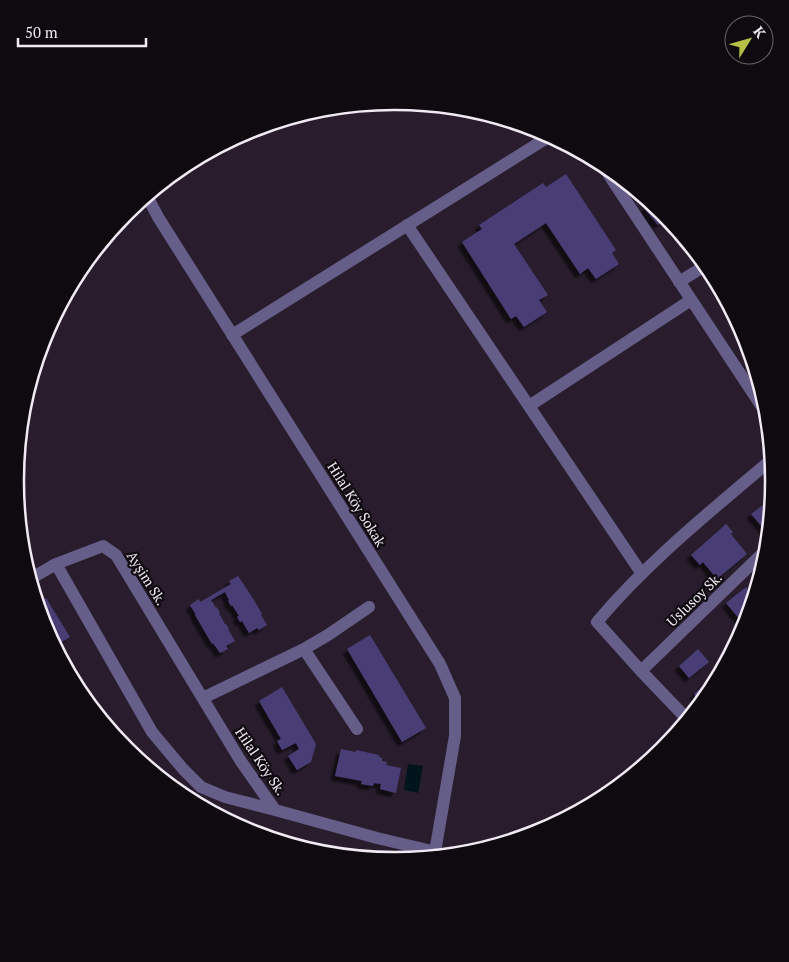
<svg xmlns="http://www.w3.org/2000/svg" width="789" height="962" viewBox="0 0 789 962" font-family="'PT Serif',serif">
<defs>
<filter id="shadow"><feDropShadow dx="-4.5" dy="4.5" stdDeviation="1" flood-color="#0009"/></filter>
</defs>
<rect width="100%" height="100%" fill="#291d2d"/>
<path fill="#00151b" d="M408 764 423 766 418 793 404 790Z"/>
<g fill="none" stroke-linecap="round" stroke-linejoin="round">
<path stroke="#00151b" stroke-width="5" d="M314 851 323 853"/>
</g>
<path fill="#493e75" filter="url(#shadow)" d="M566 174 616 250 612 253 619 264 596 279 588 268 580 274 546 223 514 244 548 295 539 300 547 312 524 327 516 316 511 319 462 242 482 229 479 225 514 202 543 183 546 187Z
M651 203 667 217 658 225 644 208Z
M772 498 769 533 768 534 751 514Z
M726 524 733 532 731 534 747 554 717 579 703 562 700 565 691 555Z
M238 576 254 600 262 614 261 615 267 625 259 630 257 628 249 633 242 621 240 622 237 617 239 616 232 605 231 606 228 601 229 600 225 592 211 600 216 608 217 607 220 613H219L225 624H226L229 629H228L235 641 226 646 228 649 220 653 213 643 212 644 195 615H196L190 605 199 599 200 602 231 584 229 581Z
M746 587 754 597 748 616 741 621 726 603Z
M46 598 70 637 55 646 44 626 37 603Z
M370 635 426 728 402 742 347 649Z
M698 649 709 662 689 678 679 666Z
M717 674 719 675 710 692 702 702 694 694Z
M282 687 316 744 311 762 297 770 288 756 299 749 296 743 282 750 277 741 281 739 259 701Z
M341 749 356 752V750L379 755V757L382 758V761L387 762 386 765 401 768 396 793 380 789 381 784 374 783 373 786 361 784 362 781 335 776Z"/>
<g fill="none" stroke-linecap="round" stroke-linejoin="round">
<path stroke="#655e89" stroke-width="12" d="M601 163 768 416
M147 196 158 217 440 664 455 698V736L435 852
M407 225 642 574
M679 282 706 265
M232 335 550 136
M529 406 691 300
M56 564 152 732 183 769 201 787 225 797 275 810
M30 579 56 564 103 546 116 555 240 760 275 810 377 838 449 855
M304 649 357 729
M641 671 767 549
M203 698 304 649 328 635 369 607
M687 719 641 671 597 622C648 561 711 511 772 459"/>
</g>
<g text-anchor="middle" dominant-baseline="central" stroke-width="4.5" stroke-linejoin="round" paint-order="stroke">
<g font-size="14" fill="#f1eaf4" stroke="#0f0a10">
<text transform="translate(357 504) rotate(58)">Hilal Köy Sokak</text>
<text transform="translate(147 578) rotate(58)">Ayşim Sk.</text>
<text transform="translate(694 599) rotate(-44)">Uslusoy Sk.</text>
<text transform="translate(261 761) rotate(56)">Hilal Köy Sk.</text>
</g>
</g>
<path d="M0 0H789V962H0ZM394 110H395A370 370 0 0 1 765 480V482A370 370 0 0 1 395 852H394A370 370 0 0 1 24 482V480A370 370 0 0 1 394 110Z" fill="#0f0a10" fill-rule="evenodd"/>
<path fill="none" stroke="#f1eaf4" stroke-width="2.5" d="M394 110H395A370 370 0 0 1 765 480V482A370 370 0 0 1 395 852H394A370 370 0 0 1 24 482V480A370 370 0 0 1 394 110Z"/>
<g transform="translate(749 40) rotate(53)"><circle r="24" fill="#0f0a10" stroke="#69646b"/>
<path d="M0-4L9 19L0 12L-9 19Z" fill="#b7c148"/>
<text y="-8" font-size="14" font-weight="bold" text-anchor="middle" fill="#f1eaf4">K</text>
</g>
<path d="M18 38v8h128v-8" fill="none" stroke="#f1eaf4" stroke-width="2.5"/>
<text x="25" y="38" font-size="15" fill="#f1eaf4" stroke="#0f0a10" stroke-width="4" paint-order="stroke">50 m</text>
</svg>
